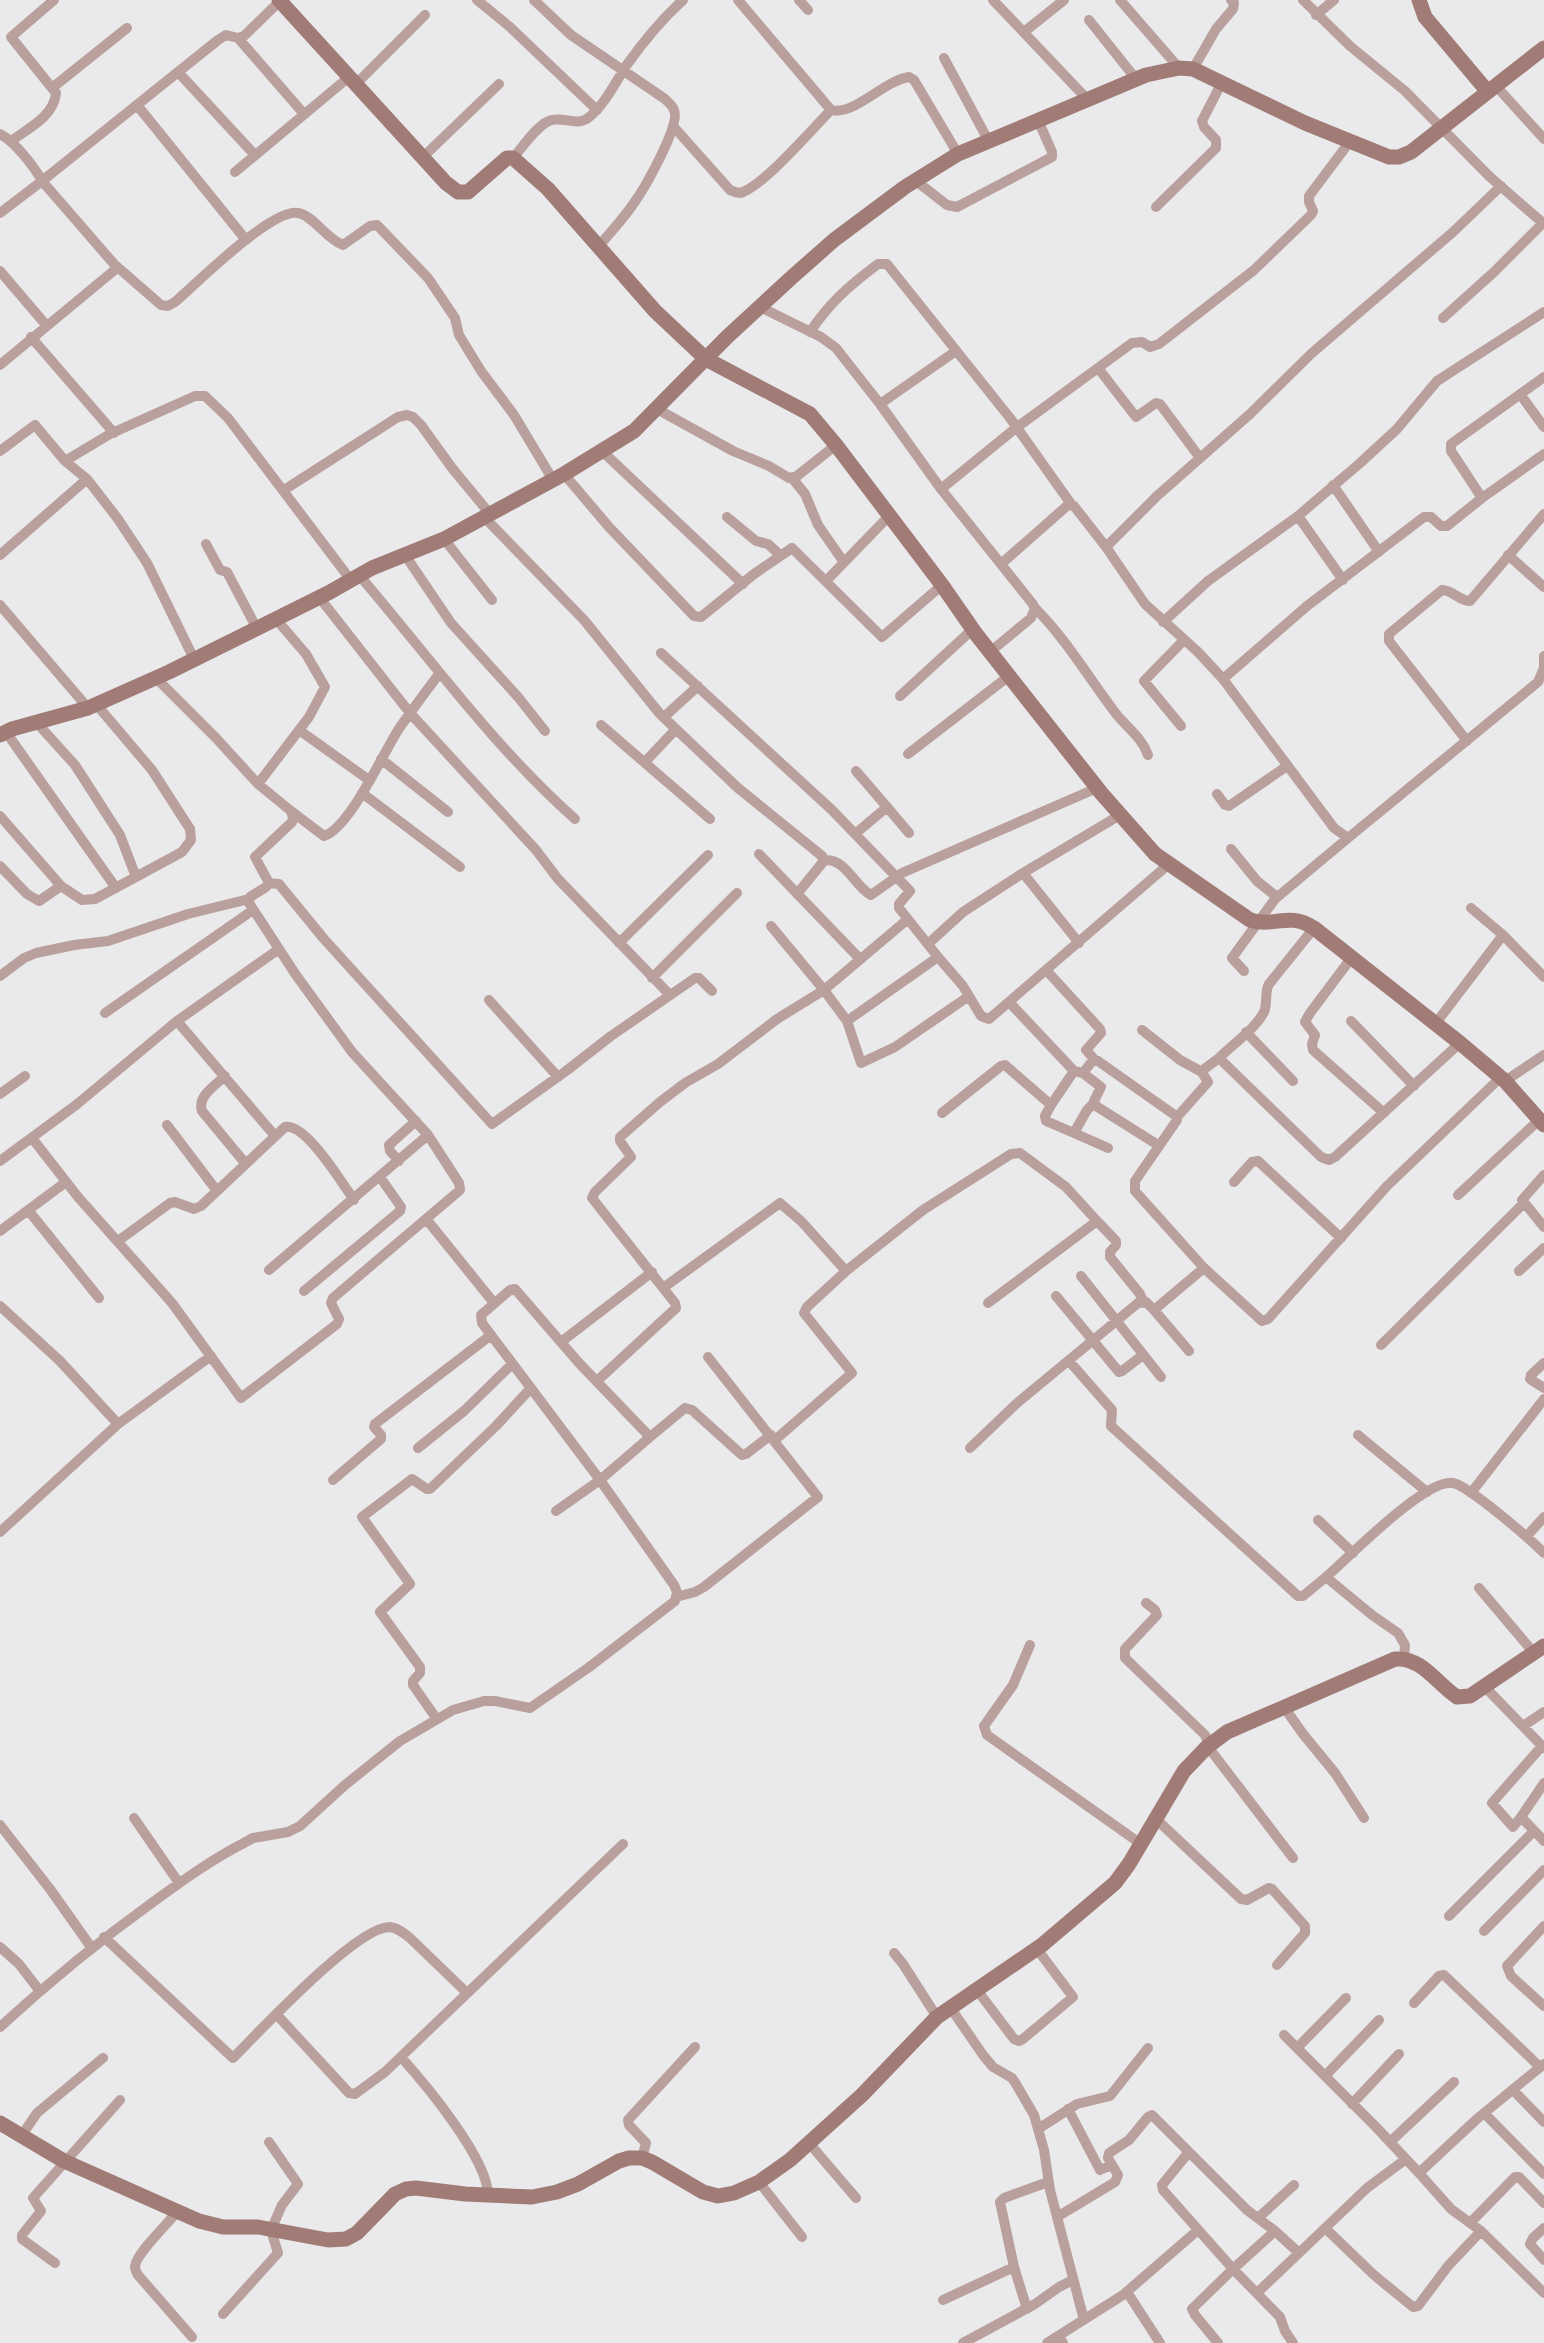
<svg xmlns="http://www.w3.org/2000/svg" width="1544" height="2343" viewBox="0 0 1544 2343" font-family="Jost,sans-serif">
<rect width="100%" height="100%" fill="#eaeaed"/>
<g fill="none" stroke-linecap="round" stroke-linejoin="round">
<path stroke="#baa09c" stroke-width="10" d="M281 0 244 36 238 38 226 35 218 40 42 181 114 264 161 305 168 306 175 302C197 283 272 208 298 213 313 215 326 239 343 245L370 226 377 225 428 278 455 318 459 335 481 371 514 415 553 480
M477 0 510 27 597 110
M534 0 571 35 665 99C668 102 673 106 674 110 681 125 644 189 634 203 623 219 610 233 598 247
M738 0 831 110C854 116 883 81 909 77L914 80 958 154
M799 0 808 10
M993 0 1087 99
M1120 0 1179 68
M1303 0 1350 46 1405 91 1489 176 1544 224
M1316 15 1334 0
M1089 20 1136 79
M1024 32 1064 0
M238 38 304 114
M944 58 988 140
M1193 69 1216 29 1233 9 1234 3 1231 0
M178 72 254 154
M356 84 425 15
M1496 86 1544 139
M52 88 127 28
M137 105 246 240
M673 126 730 190C735 192 738 194 743 192 766 183 812 129 831 110
M0 134C14 141 34 166 42 181L0 213
M11 141C29 128 54 116 56 93L11 37 54 0
M423 157 499 84
M513 158C522 148 539 122 552 120 564 117 577 126 588 118 604 106 615 83 626 66 643 42 661 20 683 0
M235 172 349 77
M916 181 947 205 957 207 1052 157V152L1038 120
M1156 207 1216 148V140L1204 127 1202 121 1221 84
M0 271 46 325
M760 307 821 337 836 348 880 404 941 489 1032 603 1035 608 1031 618 990 652
M1443 318 1494 272 1543 223
M810 332C830 302 850 285 878 264H887L1010 418 1071 504
M31 337 114 433
M0 365 117 268
M1098 368 1136 417 1156 403 1160 404 1200 458
M1520 394 1544 427
M880 404 956 351
M657 409 733 451 769 466 789 478 797 476 836 445
M0 451 35 425 65 461 87 479 118 519 147 563 194 659
M602 451 743 584
M65 461 110 434 195 396H205L228 418 350 579
M564 474 609 527 694 616 701 617 754 574 792 548 882 637 942 585
M792 478 805 494 818 525 843 561
M1333 485 1379 552
M941 489 1016 428 1132 343 1142 342 1150 347 1159 344 1254 270 1311 215 1313 211 1309 202V196L1351 140
M284 490 398 417 407 415 413 417 421 425 452 468 490 514
M1482 498 1544 454
M1298 516 1343 580
M484 517 584 620 660 714 738 788 822 856 823 862 797 894
M727 517 756 541 768 544 780 555
M444 539 492 600
M206 544 220 570 227 572 256 627
M1106 547 1157 496 1250 414 1312 353 1453 232 1501 186
M0 555 87 479
M405 555 451 623 518 697 545 731
M1508 555 1544 587
M1001 564 1068 505 1074 506 1106 547 1145 604 1198 652 1223 679 1334 828 1348 838 1275 899 1232 958 1244 971
M359 575C430 658 493 746 575 819
M826 581 888 517
M319 597 410 713 536 850 558 879 670 995
M0 605 88 708
M1035 608C1067 640 1090 680 1117 715 1128 728 1142 738 1148 755
M1163 622 1208 581 1298 516 1359 464 1397 429 1437 381 1544 312
M661 653 832 810 910 891 899 904V908L938 957 847 1021
M1223 679 1307 606 1424 517H1431L1441 526H1447L1482 498 1451 451V444L1544 377
M900 696 973 629
M664 717 698 686
M36 722 75 765 120 835 136 877
M601 725 710 819
M1181 726 1144 681 1184 640
M299 730 369 780
M6 732 116 888
M1467 741 1389 641V634L1442 590C1453 590 1459 601 1470 601L1544 514
M908 754 1009 676
M381 759 448 812
M645 762 676 729
M258 784 309 717 325 687 306 654 275 618
M362 793 460 867
M1217 794 1225 805 1229 806 1287 766
M887 807 909 833
M291 811 324 836C350 828 384 751 400 727 413 709 426 691 439 674
M0 816 61 886 82 900 95 899 182 852 191 840 190 829 152 770 96 704
M855 834 887 807 856 771
M1348 838 1538 682 1544 668V656
M1231 849 1257 881 1277 897
M759 854 860 959
M824 860C846 858 854 886 871 895L902 873 1097 788
M0 866 27 894 39 901 61 886
M1023 873 1120 815
M269 883 279 884 324 939 492 1124 566 1071 611 1036 695 978H699L712 991
M771 926 824 990 908 919
M1314 928 1269 984C1264 993 1268 1003 1264 1012 1256 1028 1232 1045 1219 1058L1321 1157 1329 1160 1335 1157 1460 1043
M1503 935 1544 977
M619 943 708 855
M928 944 963 912 1023 873 1079 943
M938 957 963 986 981 1016 989 1019 1169 864
M1352 957 1310 1013 1305 1022 1315 1035 1312 1044 1313 1050 1384 1113
M1047 971 1100 1029 1101 1033 1086 1050 1095 1060
M0 976 24 958 36 953 74 945 108 941 188 914 249 899
M652 978 737 893
M489 1000 558 1077
M1010 1003 1074 1071 1083 1073 1093 1060 1098 1061 1176 1116 1177 1120 1135 1181V1191L1204 1268 1262 1321 1268 1319 1387 1186 1501 1077
M105 1013 253 910
M177 1021 275 1136
M1351 1021 1414 1086
M1436 1023 1503 935 1471 908
M1142 1030 1180 1060 1202 1072
M1246 1032 1293 1081
M1083 1073 1101 1087 1094 1101 1096 1106 1158 1145
M225 1076C215 1086 197 1096 202 1111L245 1163
M1505 1081 1544 1055
M0 1094 25 1076
M1094 1103 1087 1110 1074 1133 1108 1148
M1051 1105 1074 1071
M942 1113 1001 1066 1005 1065 1051 1105 1045 1116 1046 1121 1074 1133
M1177 1117 1208 1082 1203 1074V1070L1219 1058
M167 1125 217 1191
M32 1138 78 1197 172 1303 241 1398 337 1324 339 1319 331 1303 333 1298 460 1190 459 1183 428 1135 352 1052 296 975 249 903 250 897 266 887 269 883 255 857 292 822 293 818 291 811 258 784 216 738 156 678
M0 1161 76 1105 177 1021 279 949
M399 1161 390 1151 389 1145 416 1121
M1544 1175 1522 1200 1544 1227
M1234 1182 1252 1162 1258 1161 1341 1238
M1458 1195 1539 1120
M28 1210 99 1298
M427 1220 494 1303
M1097 1221 1116 1241V1245L1110 1252V1257L1140 1294 1143 1301
M0 1231 66 1182
M118 1241 170 1203 175 1202 194 1209 201 1206 285 1127C306 1123 342 1183 354 1200
M269 1270 428 1135
M1519 1271 1544 1248
M1081 1276 1161 1377
M663 1288 780 1203 802 1222 846 1271 923 1210 1011 1154 1020 1153 1066 1187 1097 1221 988 1303
M304 1291 400 1211 401 1207 380 1177
M1056 1296 1119 1372 1122 1371 1143 1355
M0 1306 60 1361 118 1424
M1154 1310 1189 1351
M561 1342 652 1272
M1381 1345 1523 1204
M1069 1361 1112 1410 1111 1426 1298 1596H1303L1326 1577 1372 1615 1398 1633 1405 1645 1404 1659
M1544 1363 1531 1375 1530 1379 1544 1388
M597 1381 676 1308 675 1303 592 1198 595 1192 631 1157 620 1141V1137L660 1102 685 1083 718 1064 777 1019 824 990 847 1021 861 1063 895 1047 969 996
M1358 1435 1427 1492
M650 1437 685 1408 692 1410 742 1455 746 1454 771 1435
M775 1440 852 1373 804 1313 807 1307 846 1271
M418 1448 464 1411 512 1364
M970 1448 1016 1404 1138 1303 1146 1302 1154 1310 1204 1268
M333 1480 381 1439V1435L374 1427 375 1424 491 1335 482 1323 481 1315 510 1290 515 1289 579 1363 650 1437 600 1480 556 1511
M1471 1493 1544 1399
M1318 1520 1353 1553
M0 1532 118 1424 211 1356
M1527 1536 1544 1517
M1326 1577C1349 1557 1426 1478 1453 1483 1469 1486 1530 1539 1544 1553
M1479 1588 1534 1653
M676 1597 695 1592 704 1587 818 1497 708 1357
M1146 1603 1155 1610 1157 1615 1125 1649V1658L1205 1735 1212 1752 1293 1858
M1030 1645 1013 1685 984 1726 987 1735 1141 1844
M1484 1686 1544 1748
M1284 1707 1303 1734 1335 1773 1364 1818
M436 1718 413 1685V1681L420 1673V1667L380 1612 410 1584 362 1517 412 1479 427 1489H430L496 1426 530 1389
M1523 1726 1544 1712
M1544 1783 1521 1817 1544 1841
M1521 1817 1513 1827 1492 1803 1542 1746
M134 1818 179 1883
M1156 1819 1241 1899 1247 1900 1269 1888 1272 1889 1305 1926V1933L1277 1965
M0 1825 50 1889 91 1947
M1449 1916 1534 1831
M1544 1926 1507 1966 1511 1976 1544 2006
M1484 1931 1544 1870
M104 1937 233 2058C259 2032 357 1926 390 1927 398 1928 404 1933 410 1938L466 1992
M0 1947 19 1964 39 1990
M894 1953 903 1964 937 2017
M977 1990 1014 2039 1019 2041 1023 2039 1073 1997 1037 1949
M1414 2003 1439 1976 1444 1975 1540 2067
M950 2007 983 2055 993 2067 1012 2078 1016 2084 1034 2115 1044 2150 1050 2190 1084 2320
M277 2015 349 2093 355 2094 385 2072 623 1844
M0 2027C49 1982 99 1941 153 1902 182 1881 211 1860 242 1844L253 1838 288 1832 300 1826 345 1785 400 1741 453 1710 484 1701H495L530 1708 588 1668 675 1601 677 1592 674 1585 600 1480 491 1335
M1284 2035 1376 2127 1419 2173
M1297 2048 1346 1998
M401 2057C426 2085 488 2159 488 2195
M1544 2064 1478 2118 1419 2173 1451 2209 1481 2231 1544 2293
M1325 2076 1379 2020
M1513 2090 1544 2122
M1352 2104 1399 2054
M1068 2109 1100 2170 1112 2165
M1484 2113 1544 2174
M1038 2129 1077 2104 1110 2096 1148 2048
M22 2135 37 2113 103 2058
M1390 2142 1454 2082
M809 2143 856 2198
M642 2158 646 2143 629 2125 628 2120 695 2047
M759 2182 802 2237
M177 2212C168 2223 136 2254 135 2266 135 2269 136 2272 138 2275L192 2337
M1057 2217 1115 2182 1118 2175 1108 2158 1109 2153 1129 2140 1148 2117 1152 2115 1247 2210 1275 2231 1233 2269 1163 2190 1162 2185 1188 2153
M1258 2218 1294 2185
M1470 2223 1515 2177H1519L1544 2203
M1325 2228 1374 2275 1413 2307 1418 2306 1448 2266 1481 2231
M1544 2228 1533 2238 1530 2244 1544 2260
M1275 2231 1299 2253 1367 2188 1406 2159
M55 2263 22 2239V2235L41 2211 33 2198 120 2100
M1127 2292 1160 2343
M1257 2293 1299 2253
M943 2300 1014 2267
M1027 2309 1014 2267 1000 2202 1004 2198 1048 2182
M223 2314 278 2253 271 2230 282 2205 298 2184 269 2142
M1058 2336 1123 2295 1198 2230
M963 2343 1035 2304 1059 2287 1073 2280
M1047 2343 1058 2336 1063 2343
M1218 2343 1195 2315 1192 2309 1233 2269 1280 2317 1285 2331 1293 2343"/>
<path stroke="#a17c76" stroke-width="15" d="M279 0 446 183 458 192H468L507 158H513L548 189 655 311 706 359 810 414 836 445 942 585 976 634 1102 794 1155 854 1250 920C1275 928 1288 911 1314 928L1460 1043 1505 1081 1544 1125
M1419 0 1425 17 1488 92
M0 735 12 729 88 708 169 672 330 592 372 568 444 539 564 474 634 431 727 337 791 278 834 240 905 187 958 154 1146 75 1179 68 1193 69 1305 123 1389 157H1399L1411 152 1544 48
M0 2123 64 2161 199 2221 223 2227H258L328 2240 346 2239 357 2233 395 2194 406 2189 416 2188 465 2194 532 2197 557 2192 578 2184 619 2161 629 2158H642L652 2162 703 2192 718 2196 734 2193 759 2182 790 2160 862 2095 937 2017 1042 1945 1115 1883 1129 1864 1184 1771 1207 1747 1227 1732 1395 1659C1422 1657 1436 1683 1457 1697L1470 1696 1544 1646"/>
</g>
</svg>
